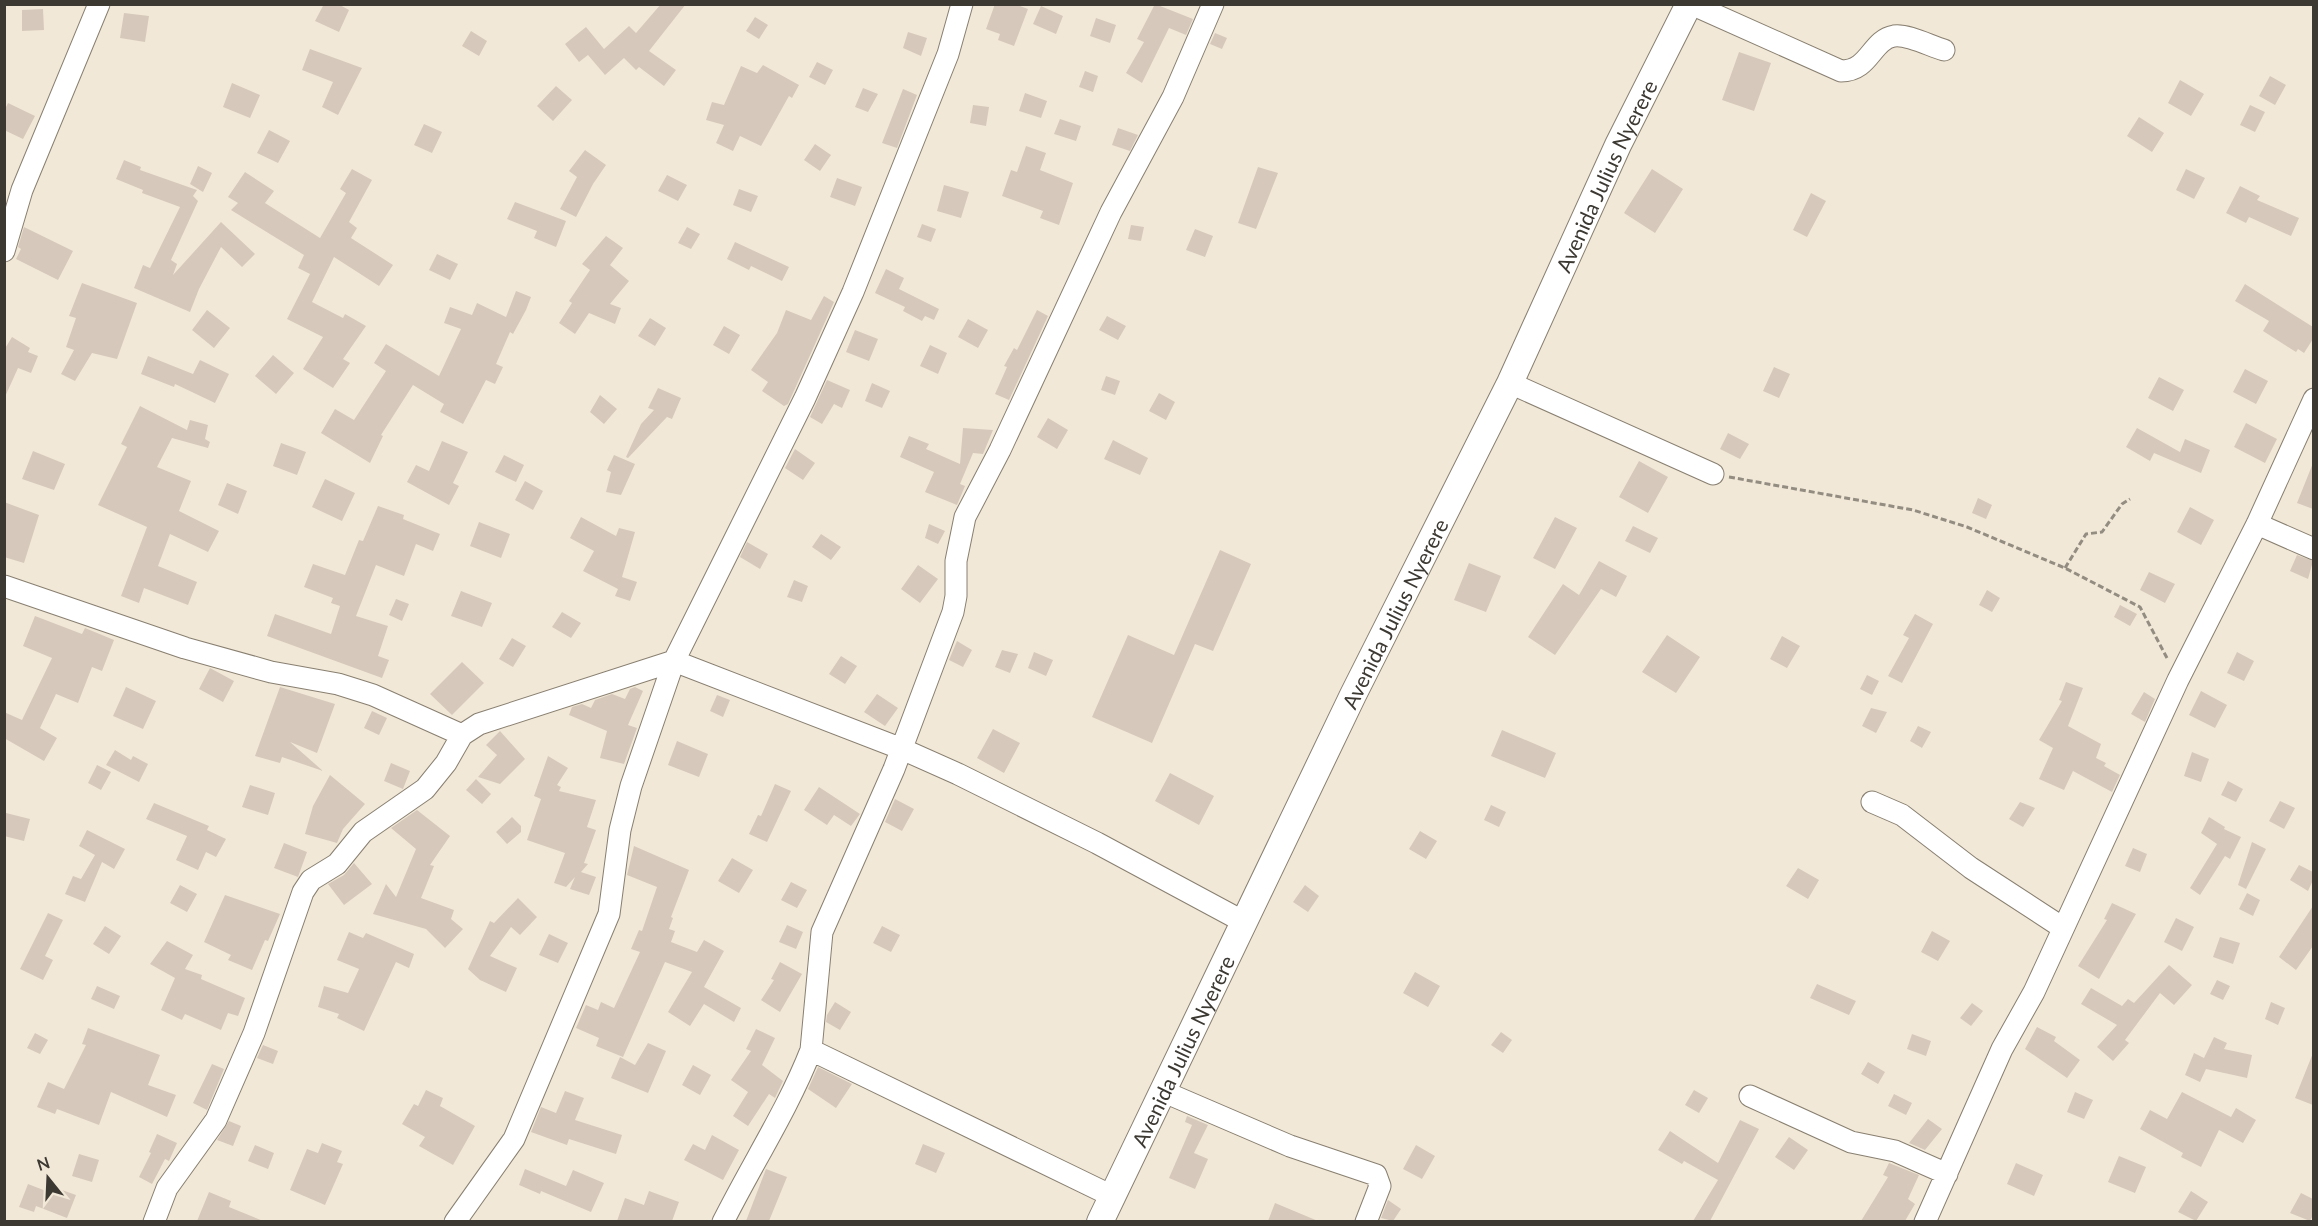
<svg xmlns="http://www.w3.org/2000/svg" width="2318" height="1226" viewBox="0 0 2318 1226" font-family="Lato,sans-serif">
<rect width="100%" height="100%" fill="#f2e8d8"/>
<path fill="#d6c9bb" d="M324 4H338L349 10 339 32 315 21Z
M661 4H686L649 51 676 70 664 86 639 67 636 70 624 58 605 75 588 55 579 62 565 44 586 27 604 49 629 26 636 33Z
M995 4H1015L1028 9 1014 46 998 40 1000 34 986 29Z
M1155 4 1193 19 1186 35 1169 28 1142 83 1126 73 1144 42 1137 39Z
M1041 6 1063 16 1056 34 1033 24Z
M43 9 44 30 22 31V10Z
M124 13 149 16 145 42 120 38Z
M755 17 768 25 759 39 746 31Z
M1096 18 1116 25 1110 43 1090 36Z
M471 31 487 41 479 56 462 46Z
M908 32 927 38 921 56 903 48Z
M1215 33 1227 38 1222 49 1210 44Z
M310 49 362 68 338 115 322 107 333 82 302 70Z
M1739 52 1771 63 1754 111 1722 100Z
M817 62 833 70 825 85 809 77Z
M763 65 799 85 792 98 789 96 761 146 740 136 733 151 716 143 724 125 706 120 712 102 724 105 741 66 757 73Z
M1085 71 1098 76 1093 92 1079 87Z
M2270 76 2286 85 2275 105 2259 96Z
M2180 80 2204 94 2191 116 2168 103Z
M232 83 260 95 250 118 223 107Z
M556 86 572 100 553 121 537 106Z
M863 88 878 94 868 112 855 107Z
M903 89 917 95 897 148 882 143Z
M1025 93 1047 101 1041 118 1019 111Z
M8 103 35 116 23 139 4 130V111Z
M973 105 989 107 986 126 970 123Z
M2250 105 2265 112 2255 132 2240 125Z
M2139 117 2164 133 2152 152 2127 136Z
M1060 119 1081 126 1076 141 1054 134Z
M424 124 442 132 432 153 414 145Z
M1118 128 1138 135 1130 151 1112 145Z
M269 130 290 141 278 163 257 153Z
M815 144 831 155 820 171 804 160Z
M1026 146 1046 153 1040 170 1073 183 1059 225 1040 218 1043 211 1002 196 1011 170 1017 172Z
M585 150 606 165 593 184 576 217 560 209 577 177 569 171Z
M124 160 141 167 140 170 197 190 193 196 198 201 171 260 177 264 173 275 221 222 255 254 242 267 221 247 199 289 190 312 134 288 143 265 150 268 180 207 142 193 143 190 116 179Z
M198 166 212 173 203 192 190 184Z
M1258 167 1278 173 1256 229 1238 223Z
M352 169 372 180 349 222 357 228 351 238 393 265 379 286 334 257 312 302 343 318 345 314 366 326 343 359 350 363 333 388 303 369 323 337 287 319 310 274 298 268 304 255 231 210 238 203 228 197 245 172 274 191 265 203 320 238 346 193 340 189Z
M1652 169 1683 189 1655 233 1624 213Z
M2186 169 2205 178 2194 199 2176 190Z
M667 175 687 185 678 201 658 191Z
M837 178 862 187 855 206 830 197Z
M944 185 969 192 961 218 937 211Z
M2240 186 2260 196 2257 200 2299 218 2291 236 2249 217 2246 223 2226 213Z
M739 189 758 196 751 212 733 205Z
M1811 193 1826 201 1807 237 1793 230Z
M515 202 566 221 556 247 534 238 537 231 507 219Z
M922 224 936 229 931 242 917 237Z
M1131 225 1144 227 1141 241 1128 239Z
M24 227 73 251 58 280 16 259 21 249 18 247Z
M687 227 700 234 691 249 678 243Z
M1195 229 1213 236 1205 257 1186 250Z
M606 236 623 248 610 265 629 281 610 304 621 308 615 324 589 313 575 334 559 323 572 303 569 301 590 270 582 264Z
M735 242 789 267 782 281 751 266 749 270 727 259Z
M437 254 458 264 450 280 429 270Z
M886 269 904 278 899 289 939 309 934 320 925 316 922 321 903 311 905 307 875 293Z
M82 283 137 303 117 359 92 353 75 381 61 374 74 350 66 347 76 318 69 316Z
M2245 284 2313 327V339L2304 353 2298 349 2296 352 2263 331 2269 321 2235 301Z
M516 291 531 297 526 310 513 334 510 332 496 364 503 367 495 384 486 380 463 424 440 412 444 404 413 385 381 435 383 436 370 463 321 433 335 409 354 420 386 371 374 363 386 344 439 376 461 329 444 323 450 307 472 315 477 303 506 317Z
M824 296 834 302 793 393 788 404 784 406 762 391 768 382 751 370 777 333 786 310 811 320Z
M207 310 230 328 214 348 192 330Z
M1037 310 1048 316 1009 400 995 394 1007 367 1004 366 1014 348 1017 350Z
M1107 316 1126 326 1118 340 1099 330Z
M650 318 666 328 655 346 638 336Z
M968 319 988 330 978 348 958 337Z
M724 326 740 335 729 354 713 345Z
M855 330 878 339 869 361 846 352Z
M12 337 30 348 28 352 38 356 31 373 18 368 4 399V350Z
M930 345 947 353 938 374 920 366Z
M273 355 294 373 276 394 255 376Z
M148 356 193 374 200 360 229 374 215 403 175 384 174 387 141 374Z
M1774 367 1790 374 1779 398 1763 391Z
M2245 369 2268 381 2256 404 2233 392Z
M1106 376 1120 381 1115 395 1101 390Z
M2159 377 2184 390 2173 411 2148 398Z
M827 380 850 390 842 408 834 404 822 424 810 417Z
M872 383 890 391 882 408 865 401Z
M658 388 681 398 672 419 667 417 628 458 626 457 641 424 654 410 648 408Z
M1159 393 1175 402 1166 420 1149 411Z
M600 395 617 409 604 424 590 412Z
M140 406 187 430 190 420 208 425 205 439 210 442 208 448 172 438 157 467 191 481 179 511 219 531 208 552 170 534 158 566 197 582 188 605 144 588 139 603 121 596 147 527 98 505 127 447 121 444Z
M1048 418 1068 430 1057 449 1037 437Z
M2246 423 2277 439 2265 463 2234 447Z
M963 428 993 430 983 454 973 453 960 484 965 486 957 505 925 492 934 472 900 457 909 436 929 444 926 449 960 464Z
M2137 428 2180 452 2185 439 2210 450 2201 473 2154 453 2150 461 2126 447Z
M1728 433 1749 444 1740 459 1720 449Z
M1113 440 1148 458 1140 475 1104 459Z
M442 441 468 452 453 483 459 486 449 505 407 482 416 465 429 471Z
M281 443 306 452 297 475 273 466Z
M795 449 815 463 803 480 785 468Z
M33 451 65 464 54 490 22 479Z
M504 455 524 465 516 482 495 472Z
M614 455 635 464 621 495 606 492 611 472 607 470Z
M1639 461 1668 477 1648 513 1619 497Z
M2313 463V509L2297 503Z
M325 479 355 493 342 521 312 507Z
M525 481 543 491 533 510 515 500Z
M227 483 247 491 238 514 218 505Z
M1978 498 1992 505 1986 519 1972 513Z
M4 502 39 515 24 563 4 557Z
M378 506 404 515 403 519 440 534 433 551 416 544 404 576 376 565 356 616 388 626 378 656 389 660 382 678 267 636 275 614 331 634 340 606 331 603 333 598 304 587 313 564 345 575 359 540 363 541Z
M2190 507 2214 520 2201 545 2177 532Z
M581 517 616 536 619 528 635 532 622 577 637 582 630 601 615 596 618 589 583 571 594 551 570 538Z
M1555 517 1577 528 1555 569 1533 558Z
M479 522 510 534 501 558 470 546Z
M929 524 945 531 938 544 925 538Z
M1633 526 1658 538 1650 553 1625 541Z
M821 534 841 547 831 560 812 547Z
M747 542 768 554 760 569 740 557Z
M1220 550 1251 564 1213 651 1195 644 1152 743 1092 717 1128 635 1174 655Z
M2297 555 2313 561 2308 579 2290 571Z
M1599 561 1627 576 1616 597 1601 589 1555 655 1528 637 1563 584 1579 595Z
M1469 563 1501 576 1486 612 1454 600Z
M918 565 938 579 920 603 901 589Z
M2149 572 2175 584 2165 603 2140 590Z
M794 580 808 586 802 602 787 597Z
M1987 590 2000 598 1992 612 1979 605Z
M461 591 492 603 482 627 451 616Z
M396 599 409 604 402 621 389 615Z
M2120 605 2137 614 2130 626 2114 617Z
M562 612 581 623 571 638 552 627Z
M1915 614 1933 624 1902 683 1888 676 1909 638 1903 635Z
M35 616 82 634 85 628 114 640 102 671 92 667 78 703 56 694 40 728 57 738 44 761 4 738V712L22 720 52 658 23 646Z
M1667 635 1700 657 1676 693 1642 672Z
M1782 636 1800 646 1787 668 1770 659Z
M512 638 526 646 513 667 499 659Z
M957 641 972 650 963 667 949 660Z
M1002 650 1018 654 1010 673 995 667Z
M1034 652 1053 660 1046 676 1028 668Z
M2237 652 2254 661 2244 681 2227 673Z
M841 656 857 666 845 684 829 674Z
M462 662 484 683 452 715 430 694Z
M210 668 234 681 223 702 199 689Z
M1867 675 1879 681 1872 695 1860 689Z
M2066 682 2083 688 2068 726 2101 744 2096 758 2106 763 2104 766 2120 775 2112 792 2073 771 2064 790 2039 779 2053 748 2039 740 2062 701 2059 700Z
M126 687 156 701 143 729 113 716Z
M280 687 335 704 317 753 290 742 323 771 282 757 280 763 255 756Z
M635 687 643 691 628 725 637 728 624 764 600 758 607 731 569 715 572 707 582 704 591 708 595 700 612 694 625 699 630 689Z
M2201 691 2227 705 2215 728 2189 715Z
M2144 692 2155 699 2145 722 2131 714Z
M877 694 898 708 885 726 864 712Z
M717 695 730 700 723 717 710 711Z
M1871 708 1887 712 1876 733 1862 726Z
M372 711 387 718 379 735 364 728Z
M1918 726 1931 732 1922 748 1910 741Z
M993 729 1020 743 1004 773 977 758Z
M1502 730 1556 753 1545 778 1491 756Z
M500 731 525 759 500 784 478 777 497 755 486 745Z
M677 741 708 754 699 777 668 765Z
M115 750 131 760 133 756 148 764 139 782 106 765Z
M2192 752 2209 759 2201 782 2184 776Z
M548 756 568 768 557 785 561 787 559 791 596 800 587 827 596 830 584 863 588 864 581 872 596 877 589 895 570 889 575 877 566 887 554 883 565 853 527 840 541 799 534 796Z
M391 763 410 771 403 789 384 781Z
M97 765 111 772 101 790 88 783Z
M1170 773 1214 796 1199 825 1155 801Z
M330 775 365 804 343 829 337 843 305 834 313 806Z
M476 779 491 794 482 804 466 790Z
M2228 781 2243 789 2236 802 2221 795Z
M775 784 791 791 767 842 749 834 758 815 761 816Z
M250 785 275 793 268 815 242 807Z
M819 787 860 814 851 826 834 815 827 825 804 810Z
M895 799 914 809 902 831 885 822Z
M2280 801 2295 808 2284 829 2269 821Z
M2020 802 2035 808 2023 827 2009 819Z
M154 803 209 826 207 830 226 839 216 857 206 852 198 870 176 860 187 836 146 819Z
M1491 805 1506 812 1499 827 1484 820Z
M417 810 450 836 430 865 434 866 421 898 454 910 451 919 463 929 445 948 426 929 373 914 386 884 396 897 416 849 391 828Z
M6 813 30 819 24 841 4 836Z
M512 817 521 826V832L507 844 496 832Z
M2209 817 2225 827 2224 829 2241 837 2230 859 2225 856 2200 895 2190 888 2217 844 2201 833Z
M87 830 125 849 114 869 102 862 85 902 65 894 73 876 81 879 95 855 79 846Z
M1420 831 1437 841 1426 859 1409 849Z
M2252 842 2266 849 2246 889 2238 885Z
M284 843 307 852 298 877 274 868Z
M634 846 689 870 671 917 673 918 669 929 675 931 671 942 697 952 704 940 724 951 704 987 741 1008 734 1022 704 1004 690 1026 668 1012 692 972 665 962 623 1057 596 1046 599 1038 576 1028 586 1005 598 1010 601 1002 614 1008 640 952 631 949 639 930 642 931 657 887 627 875Z
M2133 848 2147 854 2140 872 2125 866Z
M732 858 753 870 739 893 718 881Z
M354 863 372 884 344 905 328 884 344 875Z
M2299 865 2313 872V880L2308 891 2290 880Z
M1798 868 1819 880 1808 899 1786 886Z
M791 882 807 890 797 908 781 900Z
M180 885 197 894 187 912 170 903Z
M1305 885 1319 896 1308 912 1293 902Z
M2247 893 2260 900 2253 916 2239 909Z
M225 895 280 914 268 941 265 940 252 970 228 960 231 955 204 942Z
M518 898 537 917 520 935 511 927 490 956 517 968 506 992 480 980 468 969 490 921 494 923Z
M2112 903 2136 914 2099 979 2078 966 2107 920 2104 919Z
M2313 906V946L2296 970 2279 957Z
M48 913 63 920 45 956 53 960 43 980 20 969Z
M2176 918 2194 927 2182 951 2164 942Z
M787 925 803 932 796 949 779 942Z
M105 926 121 936 109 954 93 944Z
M882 926 900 935 891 952 873 943Z
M1932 931 1950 941 1938 961 1921 952Z
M349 932 363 938 366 933 414 954 409 968 396 962 364 1031 337 1018 339 1014 318 1007 324 986 348 993 359 969 337 960Z
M549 934 568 943 558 963 539 955Z
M2220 937 2240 943 2233 964 2213 957Z
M167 941 193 955 185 969 202 975 201 979 245 998 238 1016 228 1013 221 1030 185 1014 182 1020 161 1010 175 978 150 964Z
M780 962 802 974 780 1012 761 1000 774 980 771 979Z
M2169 965 2192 985 2174 1005 2160 993 2125 1040 2129 1043 2113 1061 2097 1047 2117 1025 2081 1004 2091 988 2122 1006 2128 999 2134 1003Z
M1415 972 1440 986 1428 1007 1403 993Z
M2217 980 2230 986 2223 1000 2210 994Z
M1817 984 1856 1001 1849 1015 1810 998Z
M97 986 120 996 114 1009 91 999Z
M835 1002 851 1012 840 1030 826 1022 827 1015Z
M2271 1002 2285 1008 2278 1025 2265 1019Z
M1972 1003 1983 1011 1971 1026 1960 1018Z
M2037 1027 2056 1037 2054 1041 2080 1060 2067 1078 2025 1049Z
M88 1028 160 1055 148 1085 176 1095 167 1117 111 1092 99 1125 57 1109 55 1114 37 1107 48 1082 64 1089 86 1045 82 1044Z
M756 1029 775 1038 762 1065 783 1081 775 1098 769 1094 748 1126 733 1116 748 1092 731 1080 751 1051 746 1049Z
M1501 1032 1512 1040 1503 1053 1491 1045Z
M35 1033 48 1040 40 1054 27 1048Z
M1912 1034 1931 1041 1926 1056 1907 1049Z
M2214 1037 2227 1043 2224 1049 2252 1055 2247 1078 2206 1069 2200 1082 2185 1075 2194 1053 2204 1058Z
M648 1043 666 1051 648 1093 611 1078 620 1057 635 1065Z
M263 1045 278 1051 273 1064 257 1058Z
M2313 1053V1105L2295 1098Z
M1868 1062 1885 1072 1878 1084 1861 1074Z
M212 1064 224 1069 207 1110 193 1103Z
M693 1065 711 1075 700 1095 682 1085Z
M818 1067 852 1084 836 1108 808 1089Z
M426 1090 443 1098 440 1106 475 1126 453 1165 419 1146 425 1137 402 1124 414 1104 418 1106Z
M1694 1090 1708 1098 1699 1113 1685 1105Z
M565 1091 584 1098 575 1120 622 1135 616 1154 569 1139 567 1145 531 1132 541 1107 556 1113Z
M2075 1092 2093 1100 2084 1119 2067 1112Z
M2182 1092 2231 1117 2236 1108 2256 1120 2243 1143 2219 1130 2201 1167 2181 1157 2183 1153 2140 1129 2150 1110 2167 1119Z
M1894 1094 1912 1103 1906 1115 1888 1106Z
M1187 1116 1208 1125 1194 1153 1208 1159 1195 1189 1169 1178 1192 1125 1185 1122Z
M1928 1119 1942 1129 1925 1150 1909 1143Z
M1740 1120 1759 1129 1710 1221H1693L1718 1180 1684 1161 1682 1164 1658 1150 1670 1131 1718 1163Z
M229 1121 241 1126 233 1146 217 1140Z
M157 1134 177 1143 169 1161 165 1159 152 1184 139 1177 151 1153 149 1152Z
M712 1135 739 1150 723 1180 684 1160 693 1144 705 1150Z
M1789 1137 1808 1150 1794 1170 1775 1157Z
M322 1143 342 1151 337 1162 343 1164 325 1205 290 1190 307 1149 318 1153Z
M923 1144 945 1153 936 1173 915 1164Z
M255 1145 274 1153 268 1169 248 1161Z
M1416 1145 1435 1156 1422 1179 1403 1169Z
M79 1154 99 1160 92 1182 72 1176Z
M2119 1156 2146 1167 2135 1193 2108 1182Z
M1889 1163 1919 1175 1908 1199 1915 1204 1905 1221H1861L1888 1177 1883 1175Z
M2016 1163 2043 1175 2034 1196 2007 1184Z
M525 1169 566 1186 573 1170 604 1183 591 1212 541 1191 540 1194 519 1185Z
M766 1169 787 1177 769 1221H746Z
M28 1184 46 1191 48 1185 76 1195 67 1218 36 1206 34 1212 19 1207Z
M649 1191 679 1202 672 1221H617L625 1198 644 1205Z
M2191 1191 2208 1202 2196 1221 2178 1212Z
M209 1192 231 1201 229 1207 263 1221H197Z
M2301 1193 2313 1199V1215L2310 1221 2290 1213Z
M1388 1200 1401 1209 1393 1221 1381 1218Z
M1275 1203 1318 1221H1268Z"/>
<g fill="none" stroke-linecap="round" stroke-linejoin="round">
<defs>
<path id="minor" d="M1691 4 1841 71C1870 71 1871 40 1894 36 1908 34 1930 46 1944 50
M4 251 22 190 99 4
M1510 383 1713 474
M2257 524 2314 549
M4 586 185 648 271 672 338 684 373 695 462 735
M1872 802 1902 815 1971 868 2063 928
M811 1050 822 932 894 769 953 612 956 596V561L965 517 1000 450 1111 212 1173 97 1213 4
M1162 1091 1290 1146 1376 1175 1380 1186 1366 1222
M1750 1096 1851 1142 1895 1151 1947 1174
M154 1222 167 1188 216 1120 254 1033 303 892 311 880 337 864 363 832 425 789 446 763 462 735 479 724 674 661 902 749 958 774 1097 843 1244 922
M455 1222 514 1139 609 914 620 830 631 786 674 661 805 398 853 292 948 54 962 4
M723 1222C752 1164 788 1109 811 1050L1112 1196
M1925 1222 2002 1049 2034 992 2178 680 2257 524 2314 399"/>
<g id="tertiary">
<path id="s1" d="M1100 1222 1353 695 1510 383 1618 145 1689 4"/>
</g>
</defs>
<use href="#minor" stroke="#887f70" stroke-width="23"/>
<use href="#tertiary" stroke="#887f70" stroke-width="28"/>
<path stroke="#938c81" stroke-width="3" stroke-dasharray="6 3" stroke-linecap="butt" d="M1729 477 1913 510 1967 527 2065 568 2140 607 2167 658
M2065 568 2086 534 2102 532 2122 504 2130 499"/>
<use href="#minor" stroke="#fff" stroke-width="21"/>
<use href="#tertiary" stroke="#fff" stroke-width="26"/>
</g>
<g text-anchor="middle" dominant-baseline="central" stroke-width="5" stroke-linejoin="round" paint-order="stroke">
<g font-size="21" fill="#3c3832" stroke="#f2e8d8">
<text stroke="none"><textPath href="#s1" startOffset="1162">Avenida Julius Nyerere</textPath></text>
<text stroke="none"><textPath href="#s1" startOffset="676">Avenida Julius Nyerere</textPath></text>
<text stroke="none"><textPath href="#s1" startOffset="190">Avenida Julius Nyerere</textPath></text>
</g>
</g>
<rect width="2318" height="1226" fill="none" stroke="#3c3832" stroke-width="12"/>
<g transform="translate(48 1178) rotate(342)" stroke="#f2e8d8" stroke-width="4.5" paint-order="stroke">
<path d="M0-4.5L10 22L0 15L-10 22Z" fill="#3c3832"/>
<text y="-9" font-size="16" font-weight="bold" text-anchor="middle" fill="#3c3832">N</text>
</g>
</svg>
